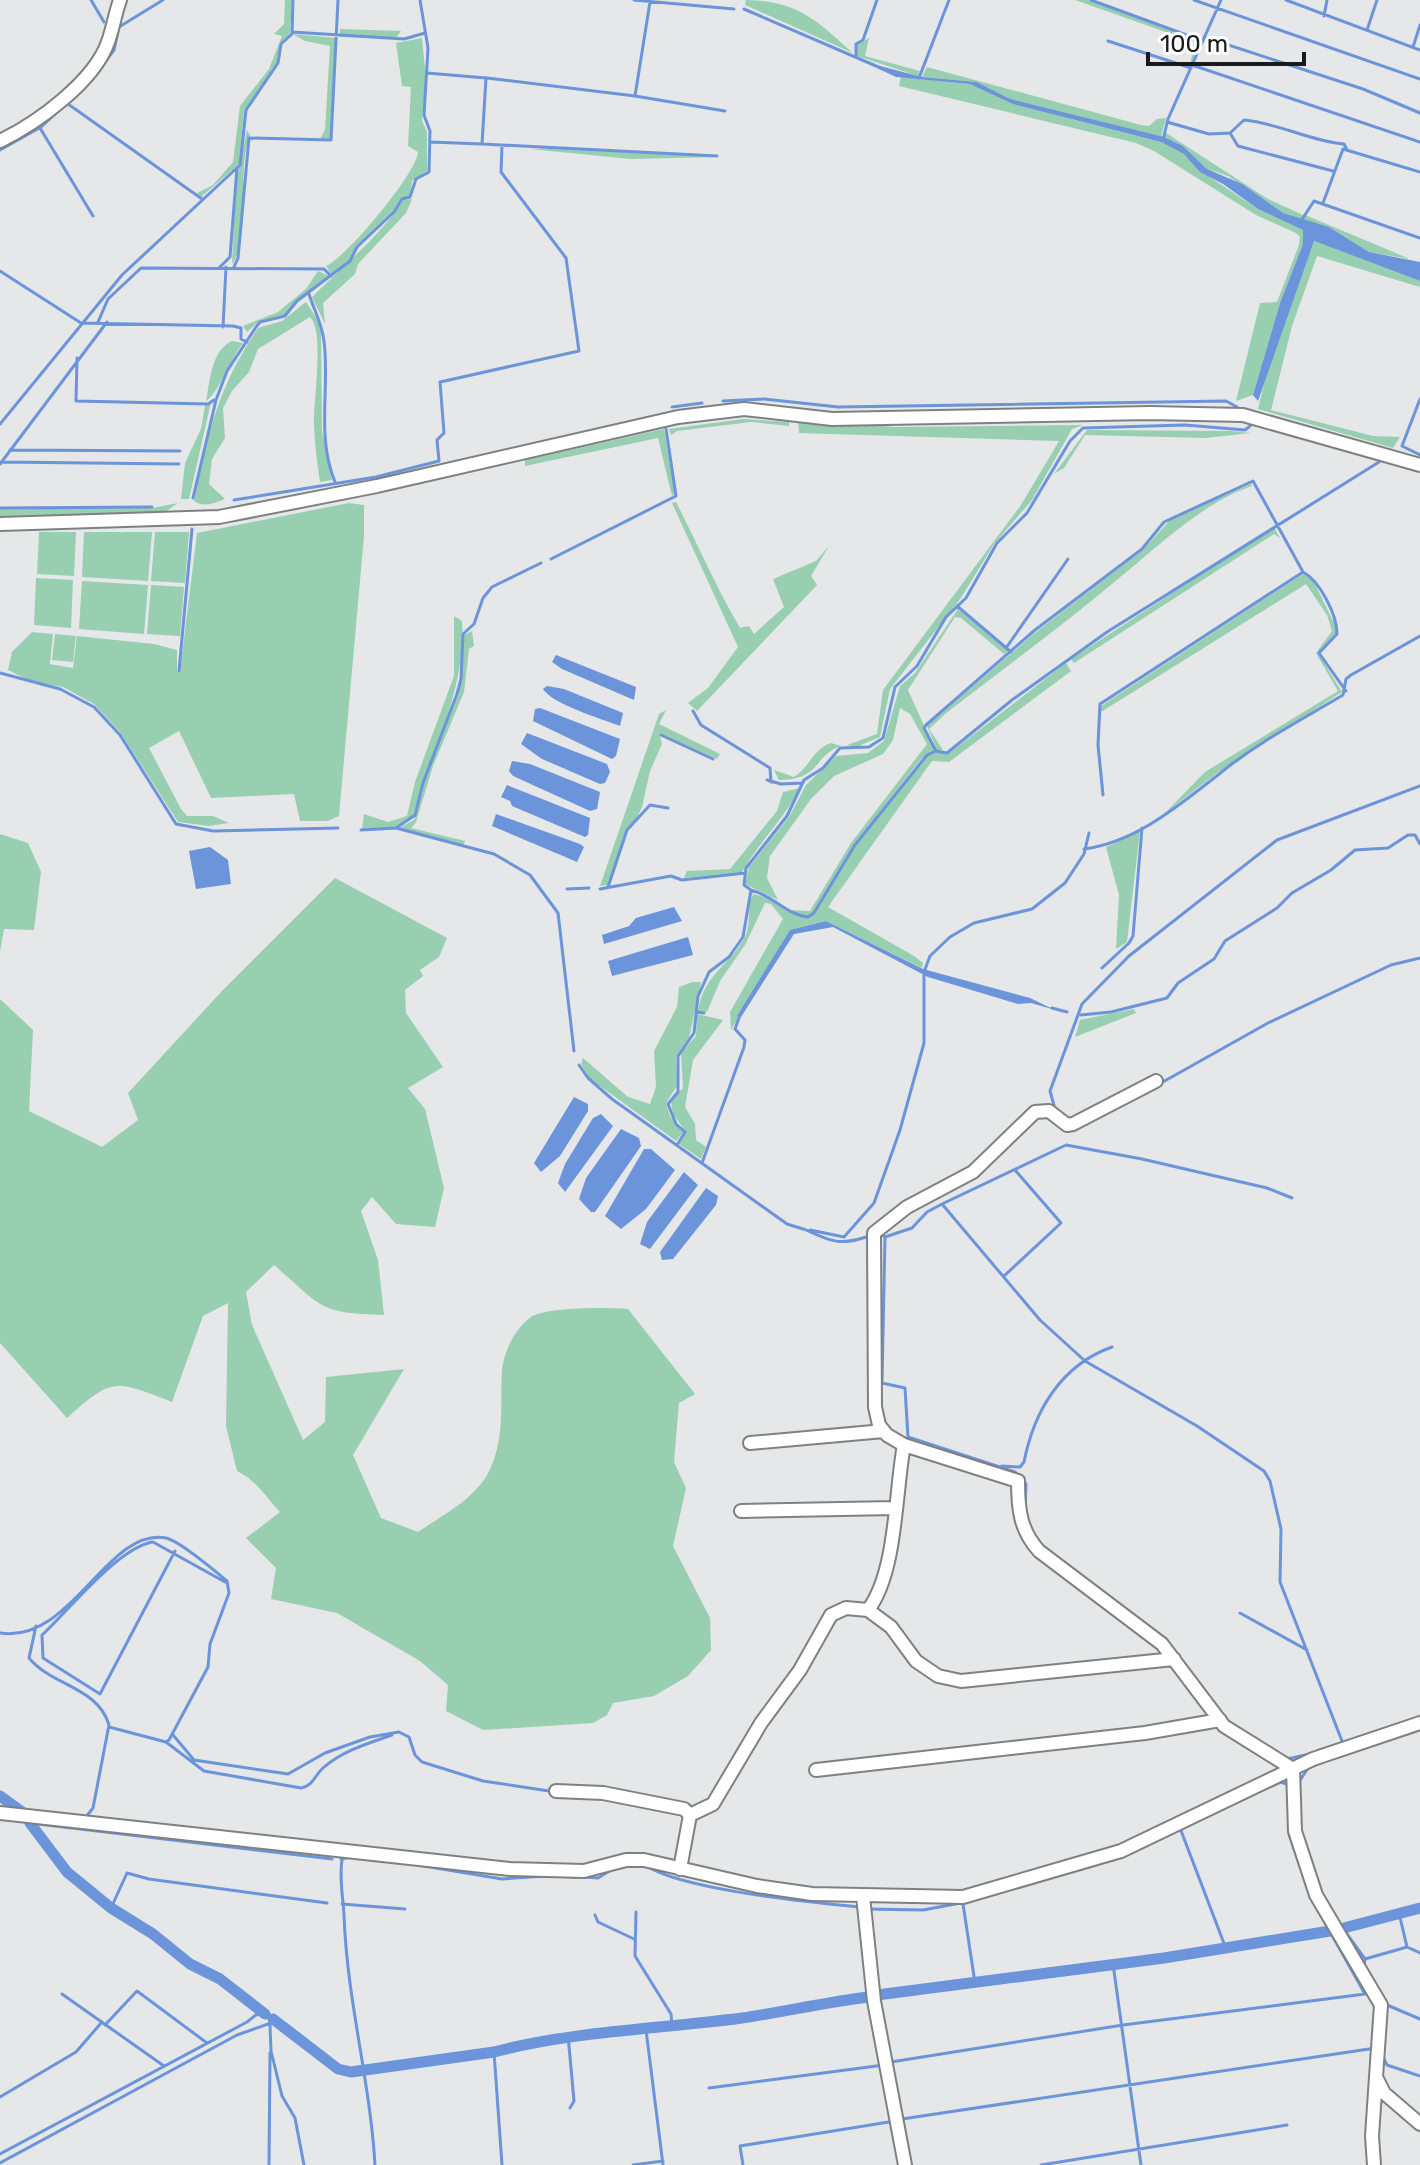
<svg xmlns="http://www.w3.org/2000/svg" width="1420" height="2165" viewBox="0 0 1420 2165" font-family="Rubik,sans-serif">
<rect width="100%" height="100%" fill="#e5e7e9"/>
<path fill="#98cfb0" d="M285 0H292L290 34 280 43 277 62 244 111 239 164 201 197 197 193 213 185 233 162 240 106 269 69 282 36 274 34 284 24Z
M746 0C798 1 816 20 853 53L745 5Z
M1075 0H1088L1202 41 1190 67 1194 42Z
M340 29 401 31 396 38 340 37Z
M293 34 336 38 330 138 320 139 325 130 330 46 305 41Z
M422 38 426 80 422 121 427 132V171L412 181 410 196 400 199 393 211 356 246 351 258 331 274 326 266C346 258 417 173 418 152L408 146 411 87 402 86 396 43Z
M869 38 865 56 920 71 918 76 857 56V45Z
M927 67 1141 125 1149 126 1157 119 1166 118 1161 137 1010 99 977 82 922 77Z
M901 77 970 84 1071 119 1161 142 1184 154 1211 178 1258 209 1304 230 1303 244 1280 303 1253 395 1236 401 1260 303 1277 302 1299 245 1300 237 1296 233 1256 215 1154 151 1136 143 899 86Z
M247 130 250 135C236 167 252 238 232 264L236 182Z
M1166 133 1268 199 1303 215 1301 219 1283 213 1228 176 1207 169 1183 146 1164 137Z
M553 148 717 157 631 159 530 149Z
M412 199 406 213 358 264 355 274 323 303 325 324 312 297C339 270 384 232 403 200Z
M1305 215 1410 259 1369 252 1329 227 1302 220Z
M1314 241 1420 281V287L1317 256 1292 326 1271 410 1373 436 1400 437 1393 448 1258 409 1270 359Z
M318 271 329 276 297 300 285 315 260 320 247 332 243 326 278 312 306 289Z
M306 302 321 325 322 431 332 480 320 482C317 464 315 445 314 426 313 402 325 331 310 317L258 349 249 372 232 391 223 408 225 438 212 459 209 484 225 499C214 503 204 508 194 501L195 494C209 427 220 385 258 328L282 321Z
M232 341 243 343C231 358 218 394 206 401 210 382 211 350 232 341Z
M211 402 189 499H181L185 463 201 429 205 405Z
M743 419 789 422V426L751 422 677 431 671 435 669 429Z
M798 420 896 427 1083 425 1072 429 1032 500 994 544 961 598 890 689 880 737 856 747 847 745 877 734 883 690 1021 505 1059 441 799 433Z
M664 429 675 493 672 496 658 438 525 466V460Z
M1087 430 1231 431 1251 433 1205 438 1085 435 1064 468 1054 474Z
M1251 484 1252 486C1207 501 1166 539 1130 569 1070 620 1007 666 945 714L929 729 943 750H937L927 726 1036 632 1143 550 1171 519Z
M676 502C697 543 717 589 740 628L749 626 754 634 784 607 773 579 816 561 829 546 811 576 817 585 697 711 688 703 708 688 738 647 672 503Z
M178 503 165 512 0 517V509L152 508Z
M349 503 364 505V536L339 816 328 821H300L294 794 211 798 179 731 149 748 181 809 187 816H213L229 823 208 826 178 822 120 732 94 704 63 687 30 681 8 670 12 652 32 632 53 634 50 664 73 668 77 636 154 644 177 650V672H180L197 533Z
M1274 527 1280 538 1274 534 1074 663 1071 659Z
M39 532H76L74 576 37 574Z
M84 532H152L148 581 82 577Z
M155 532H189L185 583 151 581Z
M1303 574 1313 580 1336 627V633L1318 653 1342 692 1217 773 1165 813 1205 772 1338 691 1316 653 1332 631 1327 615 1306 584 1101 712V706Z
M36 578 73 580 71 628 34 625Z
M82 581 148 585 144 634 79 629Z
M151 585 184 587 180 636 147 634Z
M958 609 1008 651 1004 654 961 618 955 617 908 690 935 750 921 759 854 845 814 913 808 916 794 915 792 910 810 911 851 843 927 744 910 714 900 708 893 740 883 754 834 776 811 799 770 856 767 878 778 900 745 884 749 867 789 817 806 785 836 756 868 753 884 741 900 686 915 673Z
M454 616 462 621C467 688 430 755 412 819L390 829H362L364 814 388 822 407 816 415 782 454 676Z
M472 631 474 646 469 649 464 692 433 766 416 822 411 828 465 841 463 846 399 828 414 820 424 782 459 693 464 635Z
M55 634 76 636 73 662 52 660Z
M1066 663 1071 671 949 762 932 761 828 907 914 956 923 963 922 968 826 921 790 930 731 1030 730 1012 783 919 771 904 765 903 745 945 720 981 707 1012 698 1011C704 973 729 967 745 937 752 923 746 907 753 894 775 898 787 916 809 918L815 914 856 846 927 756 936 752 948 754Z
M666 710 659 724 720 754 717 759 659 733 662 744 650 771 642 807 634 824 626 829 608 885 600 886 659 714Z
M831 743 841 746C812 756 823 779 779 780L774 770 794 777C810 767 812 750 831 743Z
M800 788C784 819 759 842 742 872L684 878 687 871 730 869 777 811 783 792Z
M1140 831 1127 942 1116 949 1119 895 1106 847Z
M0 834 28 843 41 872 34 930 4 929 0 952Z
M335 878 447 938 439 957 420 970 423 976 405 990 406 1013 443 1067 408 1088 425 1109 444 1188 435 1227 396 1224 372 1197 361 1211 378 1260 384 1315C317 1313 323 1307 274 1265L246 1292 252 1325 303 1440 325 1422 326 1377 404 1369 353 1455 381 1518 418 1532C443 1515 479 1497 491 1467 505 1435 500 1404 502 1370 504 1351 515 1328 531 1317 544 1307 610 1307 628 1309L695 1394 679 1403 674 1462 686 1488 673 1546 710 1618 711 1650 688 1676 654 1696 613 1703 607 1715 593 1723 483 1730 446 1711 448 1685 420 1661 337 1613 271 1599 276 1568 246 1538 280 1512C264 1495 258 1482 237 1471L226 1426 228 1303 203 1316 172 1402C114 1380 113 1377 67 1418L0 1343V999L33 1030 29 1111 102 1147 138 1120 128 1093 222 991Z
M692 982H701L689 1038 676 1056 677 1086 666 1103 670 1116 683 1132 676 1141 589 1078 581 1064 583 1058 628 1097 650 1104 656 1087 654 1051 677 1007 679 987Z
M1134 1009 1136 1013 1075 1037 1080 1020Z
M697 1014 723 1020 693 1060 685 1107 695 1124 696 1140 706 1147 701 1159 679 1144 686 1132 673 1114 671 1101 683 1088 681 1053 696 1036Z"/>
<path fill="#6b94da" d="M880 66 922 77 977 82 1010 99 1164 137 1183 146 1207 169 1242 184 1283 213 1329 227 1369 252 1420 262V281L1314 241 1258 401 1253 395 1280 303 1303 244V230L1258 209 1223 184 1200 172 1184 154 1161 142 1013 104 970 84 896 77 879 69Z
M556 655 636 687 634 700 562 669 552 662Z
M547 686 564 689 623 713 620 726C602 719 552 704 543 689Z
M540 708 620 739 616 756 612 759 533 721 535 709Z
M527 733 607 764 610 772 605 783 600 784 542 759 521 744Z
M512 761 530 764 600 792 597 809 590 811 513 776 509 771Z
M507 785 590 818 588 835 585 837 512 806 510 801 501 797Z
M496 814 580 844 584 847 577 862 492 826Z
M210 847 228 860 231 884 196 889 189 851Z
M674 907 682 921 604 944 602 935 629 926 636 918Z
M826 921 923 969 1030 998 1055 1010 1031 1003 1018 1004 928 977 833 927 794 934 741 1017 737 1016 790 930Z
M688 937 693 955 612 976 608 961Z
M574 1097 588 1104V1111L560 1156 541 1172 534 1163Z
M601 1114 613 1126 565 1192 558 1183 565 1164 593 1118Z
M621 1129 639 1138 641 1146 595 1212H591L579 1199 586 1178Z
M644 1149H651L675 1170 646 1209 621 1229 605 1216Z
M684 1172 698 1185 650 1249 640 1244 647 1222Z
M706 1188 718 1196 716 1205 673 1259 662 1260 660 1252Z"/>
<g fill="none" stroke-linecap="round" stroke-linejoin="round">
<path stroke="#6b94da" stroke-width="3" d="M91 0 104 22
M634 0 734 9
M1091 0 1203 41
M1194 0 1420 79
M1286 0 1420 50
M744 9 883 69
M1324 16 1327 0
M1367 30 1377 0
M292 32 404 39 425 33
M1204 37 1363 89 1420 113
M1108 41 1191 68
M1413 47 1420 25
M856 56V44L863 40 877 0
M104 63 114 50 119 27 163 0
M1192 65 1420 142
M427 73 486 78 482 144 717 156
M487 78 635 96 725 111
M919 78 949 0
M635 96 650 2
M68 104 202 199
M1167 122 1209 134 1230 133 1244 120C1279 123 1309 141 1344 144L1347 150
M40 128 93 216
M1230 133 1238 146 1333 171
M1163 140 1168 119 1221 0
M430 142 482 144
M0 150 41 127 78 93
M1323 203 1343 149 1420 172
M1301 221 1314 201 1420 238
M220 267 230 257 237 168
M234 267 238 258 249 138 331 140 338 0
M0 271 81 323 233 326 241 328V339L247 342
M309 294C314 310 322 324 324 341 330 388 316 436 335 482
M98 322 108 299 141 268 324 269 331 276
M223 327 226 267
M77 358 76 401 208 404 214 400
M1420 399 1402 446 1420 455
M723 401 764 399 838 407 1226 401 1237 407
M672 407 702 403
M0 424 122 275 240 165 246 110 278 63 281 44 292 34 293 0
M10 450 180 451
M1 462 179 464
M0 464 107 322
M193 498 216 400 227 371 256 327 260 322 285 316 297 301 350 261 357 247 394 212 402 199 410 197 416 179 429 172 430 131 424 115 428 48 420 0
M234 500 376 477 439 461 437 440 444 433 440 382 579 351 566 258 501 172 502 145
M0 508 152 507
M551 559 676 496 666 429
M1303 572C1320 581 1337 615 1337 634L1319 653 1346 691
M957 606 1011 652
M1006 648 1068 559
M179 671 192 529
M0 673 60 689 94 707 120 735 176 824 213 831 338 828
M693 711 701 725 770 768 771 782
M661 735 713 759
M936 751 924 728 926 725 1035 630 1142 549 1164 522 1253 481 1303 572 1100 704 1098 745 1103 795
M767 780 781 784 803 783
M396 828 415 815 423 783 457 694 461 679 463 634 474 624 483 598 492 587 541 563
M361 830 396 828 494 854 530 875 558 913 574 1051
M1084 849C1136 842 1178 806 1218 775 1255 744 1301 720 1343 695L1346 679 1351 675 1420 636
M608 887 627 830 650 805 668 808
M567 889 589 888
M600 889 671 876 682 880 745 873
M751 890C774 896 787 915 808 917L814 913 855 845 927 755 936 751 947 753 1012 700 1107 632 1379 462
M1102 968 1129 943 1133 936 1142 828
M1052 1008 1067 1012
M696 1012 704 1013
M1081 1015 1111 1012 1167 998 1178 983 1214 959 1225 941 1277 908 1292 893 1331 870 1355 850 1388 848 1408 835H1415L1420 844
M579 1065 588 1078 612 1099 787 1224 803 1229
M1161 1083 1268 1023 1391 965 1420 958
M1055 1109 1050 1091 1082 1004 1129 956 1277 840 1420 786
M677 1145 685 1132 676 1124 668 1104 678 1092V1056L694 1033 698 996 709 972 729 957 743 937 751 890 744 885 746 868 787 816 804 780 823 768 840 748 869 747 883 738 895 687 917 666 946 617 966 598 997 543 1027 513 1070 441 1083 428 1185 425 1245 430 1250 426
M702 1163 744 1047 745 1040 735 1029 740 1015
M942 1204 1066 1145 1142 1159 1267 1188 1292 1198
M804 1229C833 1243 843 1246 872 1235
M810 1230 844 1237 874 1203 900 1130 924 1043V972L930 956 950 937 974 923 1032 909 1065 883 1084 854 1089 833
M879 1233 885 1237 912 1228 927 1212 942 1204 1040 1320 1085 1361 1197 1426 1264 1471 1270 1481 1281 1529 1280 1582 1342 1741
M885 1237 882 1383 905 1388 908 1437 1015 1472 1026 1484 1025 1508
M1004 1276 1061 1223 1015 1170
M1002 1466 1020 1467 1024 1462C1034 1411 1061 1365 1112 1347
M152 1542C117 1549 70 1609 42 1635L43 1658 100 1694 175 1551
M153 1542 225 1582
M1097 1587 1122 1607
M1240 1613 1307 1650
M1132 1614 1154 1631
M36 1626 29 1658C52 1686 98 1687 109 1725L93 1808 86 1817
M0 1633C72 1644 107 1527 166 1538 180 1541 215 1571 227 1581L229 1593 210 1644 208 1667 169 1740 166 1742 109 1727
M173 1735 194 1760 288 1774 325 1753 370 1737 399 1732 409 1737 415 1755 422 1762 483 1781 549 1791
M166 1742 204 1771 301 1788C314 1785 314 1776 323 1768 344 1750 367 1744 392 1735
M1317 1751 1420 1717
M1287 1759 1310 1754
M1299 1782 1308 1768 1322 1762
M1288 1787 1289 1834 1309 1892
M1249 1796 1281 1782 1289 1785
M30 1823 332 1859
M1180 1828 1225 1946
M341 1859 351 1857
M342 1860C339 1879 343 1896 344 1915 347 2001 370 2080 375 2165
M418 1865 502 1879 545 1876
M645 1865C682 1890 810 1902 859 1907
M553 1876 577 1877
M585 1877 598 1878 614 1868
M977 1899 1104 1862
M342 1904 405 1909
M963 1904 975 1983
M111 1908 127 1873 149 1879 327 1903
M867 1909 923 1910 966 1902
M636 1912 635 1956 671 2014 672 2026
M1399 1913 1407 1947 1420 1953
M595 1915 598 1922 634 1939
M1344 1930 1365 1959 1407 1947
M1365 1959 1364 1965 1383 1998
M1113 1964 1141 2165
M62 1994 164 2066
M1387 2005 1420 2019
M273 2020 270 2025 271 2051 282 2096 295 2118 304 2165
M105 2025 137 1991 207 2043
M646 2030 663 2165
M568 2035 574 2101 570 2108
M1384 2041 1386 2013
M494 2052 502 2165
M1383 2057 1387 2065 1420 2076
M891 2062 1123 2025 1365 1994 1314 1903
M709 2088 884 2065
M0 2097 76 2052 102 2022
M902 2119 1369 2049
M0 2154 247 2022 261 2011
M0 2163 237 2035 271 2023
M269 2165 270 2053
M633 2165 663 2161
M743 2165 740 2146 895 2121
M1041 2165 1287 2125"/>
<path stroke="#6b94da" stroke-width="11" d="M0 1796 22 1812
M30 1823 67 1872 111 1908 153 1934 190 1964 220 1979 265 2014
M1340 1929 1420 1908
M877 1995 1164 1958 1330 1931
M273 2019 338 2069 351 2072 494 2052C573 2031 659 2029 742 2018 784 2012 826 2002 869 1997"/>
<defs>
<path id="minor" d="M0 141C37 123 94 82 108 42 113 28 115 14 120 0
M0 524 219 517 377 486 678 417 744 409 832 419 1150 413 1243 415 1420 465
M1156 1081 1073 1124 1067 1125 1049 1111 1035 1112 973 1172 907 1207 874 1233 875 1407 879 1425 887 1435 904 1445 1018 1481C1018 1509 1020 1530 1039 1551L1162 1644 1224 1726 1293 1769 1295 1831 1316 1895 1381 2005 1376 2077 1384 2093 1420 2124
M750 1443 884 1431
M741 1511 894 1508
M868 1610C897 1572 895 1492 904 1445
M816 1770 1145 1733 1220 1720
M556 1791 603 1793 684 1809 690 1815 680 1869
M0 1813 510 1869 584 1871 626 1860H644L757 1886 812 1894 963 1897 1121 1851 1313 1759 1420 1723
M690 1815 713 1804 761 1723 800 1670 831 1615 846 1608 868 1610 891 1627 916 1661 938 1676 961 1681 1174 1659
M863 1896 874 2001 905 2165
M1374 2165 1372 2136 1376 2077"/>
</defs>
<use href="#minor" stroke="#7f8082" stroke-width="16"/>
<use href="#minor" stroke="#fff" stroke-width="12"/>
</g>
<path d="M1148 52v12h156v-12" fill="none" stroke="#1a1a1b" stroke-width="4"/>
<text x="1160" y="52" font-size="24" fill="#1a1a1b" stroke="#ffffff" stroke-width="6" paint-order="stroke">100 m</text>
</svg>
